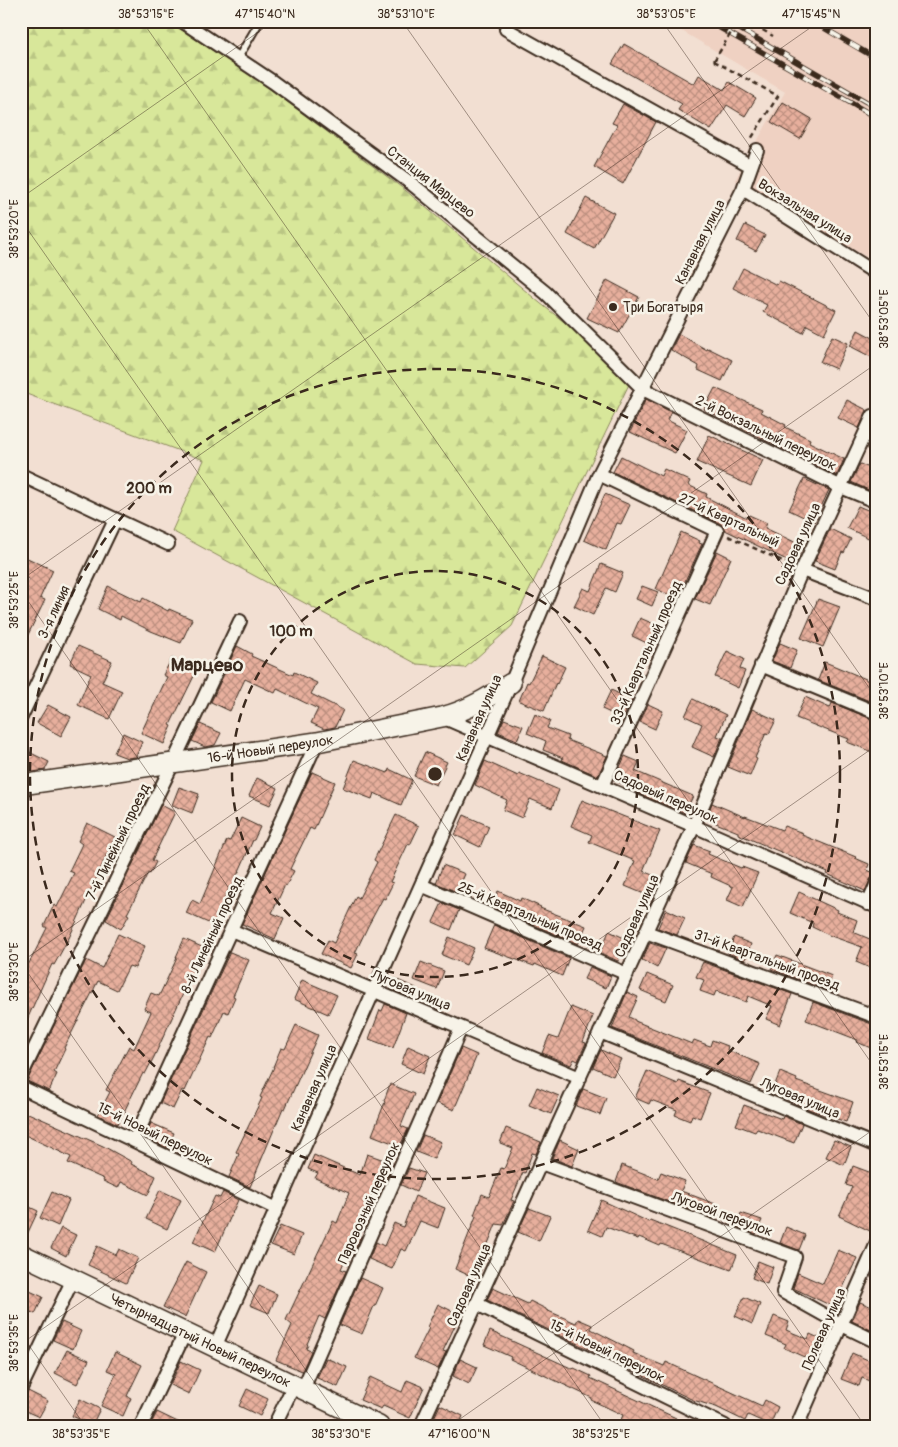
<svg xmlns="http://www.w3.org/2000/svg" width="898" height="1447" viewBox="0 0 898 1447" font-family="Pangolin,sans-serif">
<defs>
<pattern id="forest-firs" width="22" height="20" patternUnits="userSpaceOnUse" patternTransform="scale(1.25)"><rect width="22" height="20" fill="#d8e79a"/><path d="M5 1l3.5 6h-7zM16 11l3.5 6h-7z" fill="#bac684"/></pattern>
<pattern id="building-cross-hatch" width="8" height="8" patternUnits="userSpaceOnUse" patternTransform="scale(1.25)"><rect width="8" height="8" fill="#e7af9d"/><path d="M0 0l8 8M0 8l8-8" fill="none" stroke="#bc8f7f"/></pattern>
</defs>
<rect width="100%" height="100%" fill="#f2dfd2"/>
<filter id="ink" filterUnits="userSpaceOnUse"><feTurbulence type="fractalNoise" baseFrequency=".02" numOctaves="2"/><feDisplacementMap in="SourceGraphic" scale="10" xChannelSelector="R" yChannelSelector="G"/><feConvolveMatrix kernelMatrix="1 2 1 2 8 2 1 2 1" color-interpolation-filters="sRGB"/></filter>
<g filter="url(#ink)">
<path fill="#efd1c2" d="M665 21H877V263L735 180 785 92Z"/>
<path fill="url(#forest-firs)" stroke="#8a885c" d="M21 21H168L266 86 405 190 540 303 633 376 512 626 465 668 417 664 172 531 204 460 21 392Z"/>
<path fill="url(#building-cross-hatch)" stroke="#3b2a1e" d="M624 44 694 84 699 75 724 90 729 82 756 98 745 116 727 105 711 130 678 110 682 104 612 64Z
M783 102 812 119 800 139 771 122Z
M623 104 656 122 623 184 594 167 617 125 612 123Z
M586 198 614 213 594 249 567 234Z
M745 225 765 235 756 251 737 241Z
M743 268 777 285 779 281 836 310 824 334 807 325 803 333 763 312 767 305 733 288Z
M607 280 639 297 619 333 587 318Z
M858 330 877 340V346L871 357 850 346Z
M679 334 707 350 708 348 732 360 722 381 698 370 699 366 671 350Z
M832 336 848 343 836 369 820 362Z
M715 388 762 409 761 412 786 425 785 427 810 439 809 442 844 459 837 476 704 409Z
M646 399 671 412 667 420 687 430 675 453 630 432Z
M847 400 867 410 859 428 838 418Z
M709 435 763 460 751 486 697 462Z
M621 456 661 476 664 469 690 481 688 485 707 494 706 497 747 518 749 515 767 523 765 528 803 546 795 564 725 530 721 524 613 472Z
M860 464 877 471V478L871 491 851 482Z
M804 479 829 490 814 522 789 510Z
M605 494 630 505 621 524 617 523 606 550 584 540Z
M858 506 877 514V542L847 528Z
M830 529 851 539 844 553 842 552 835 569 815 561Z
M681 532 700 541 699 543 702 544 680 592 677 591 674 597 656 589Z
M717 551 731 558 710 605 695 599Z
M21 555 53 570 40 598 45 600 21 649V594L29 579 21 576Z
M601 564 623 573 615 592 606 588 593 615 574 606 583 588 590 591Z
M108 586 141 602 143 598 168 611 169 609 192 619 181 643 151 631 121 616 120 620 98 609Z
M642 586 658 592 652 606 636 599Z
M818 599 840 607 823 647 801 638Z
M640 618 661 627 653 646 632 636Z
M780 643 797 650 790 668 772 661Z
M78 646 112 661 102 682 122 691 109 719 78 705 91 674 70 664Z
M237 646 252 654 251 656 293 675 294 672 317 683 311 694 343 710 335 727 324 729 311 723 318 709 277 689 275 693 245 679 230 711 211 702Z
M727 651 744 659 740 669 745 671 738 688 715 677Z
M542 656 565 667 557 684 556 683 544 711 519 701 527 682 529 683Z
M172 658 197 670 170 725 172 726 164 744 141 733 167 677 163 675Z
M825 662 866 679V680L877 684V704L818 680Z
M611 690 632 700 623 719 602 709Z
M805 697 830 708 832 703 877 721V754L847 742 849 739 796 718Z
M693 699 726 715 717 736 722 738 714 757 692 747 702 724 685 716Z
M648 704 663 711 655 729 640 722Z
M48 705 71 717 61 736 37 723Z
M752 709 776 720 769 734 766 733 755 758 757 759 750 776 728 767Z
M535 714 550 721 547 728 568 736 567 740 607 756 598 776 562 760 563 758 543 750 546 741 527 733Z
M504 719 523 726 517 740 498 732Z
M200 724 221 733 215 745 205 747 192 741Z
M123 733 142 742 136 757 127 758 114 753Z
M25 750 49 762 45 770 27 773 21 770V757Z
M425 752 447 762 436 785 414 776Z
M625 756 639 762 635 771 693 796 685 813 639 794 640 792 614 780Z
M354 760 388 773 389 769 412 780 401 805 374 793 372 799 343 788Z
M485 761 518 776 519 773 559 790 552 808 530 799 522 818 503 810 507 800 475 785Z
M312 772 335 782 314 830 310 828 290 869 294 871 286 886 285 885 272 913 284 918 275 939 242 924Z
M257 778 278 788 270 805 249 796Z
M179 787 199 794 192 813 172 805Z
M582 800 660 831 643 871 657 877 649 896 625 886 635 861 589 842 592 835 571 826Z
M712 803 745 817V816L782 830 784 826 803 833 802 835 856 857 855 858 869 864 867 870 874 873 865 891 827 874 828 872 738 834V832L706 819Z
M161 805 175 812 152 860 156 862 150 874 148 873 127 914 129 915 121 929 106 920Z
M396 815 419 826 410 845 408 844 390 882 393 883 385 899 383 898 368 926 355 953 358 954 351 968 321 954 328 940 334 943 356 896 359 898 377 862 374 860Z
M464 815 489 826 480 847 455 835Z
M241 818 260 827 254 840H253L232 887 230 886 213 925 186 913 192 900 200 904 227 840 230 841Z
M87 823 115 837 69 938 54 965 52 964 21 1033V979L47 928 44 926 54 905 57 907 74 873 69 871 82 844 78 841Z
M694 845 710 851 708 854 741 868 742 867 758 873 743 907 727 900 733 887 711 877 712 874 686 863Z
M443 865 465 874 457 892 436 883Z
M498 891 520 901 521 898 541 907 540 908 586 926 578 944 492 907Z
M799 892 838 910 837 912 857 920 853 932 877 942V971L856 962 862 947 831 936 812 927 813 923 790 913Z
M442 903 459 910 451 930 433 922Z
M666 909 685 918 677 935 658 928Z
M494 925 569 958 562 976 535 964 534 966 484 948Z
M609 931 633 942 627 954 622 951 618 961 600 953Z
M118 934 145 946 135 968 129 966 117 990 98 981 64 1048 65 1049 54 1072 57 1074 49 1091 27 1081 86 960 102 968Z
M449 937 474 948 466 965 442 955Z
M734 937 751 944 745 960 728 953Z
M184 939 204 948 154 1057 145 1074 143 1073 118 1124 98 1115 110 1092 106 1090 129 1046 134 1049 151 1012 144 1009 151 993 159 996 177 958 176 957Z
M650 943 666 948 657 968 642 960Z
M230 952 249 960 233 996 235 997 228 1013 224 1011 212 1038 210 1037 185 1091 182 1090 173 1109 160 1103Z
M777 955 832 976 827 990 771 969Z
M421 962 444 971 437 989 414 980Z
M703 962 792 994 780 1025 766 1019 772 1006 748 996 746 1002 716 991 714 996 700 991 704 980 696 977Z
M590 967 611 976 606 988 584 979Z
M647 974 673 985 666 1001 640 990Z
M395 979 416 988 412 998 391 989Z
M302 980 337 995 328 1014 294 999Z
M627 992 638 997 629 1017 635 1020V1021L692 1044 694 1040 710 1046 712 1040 728 1046 727 1050 760 1064 751 1084 612 1028Z
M813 1002 877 1026V1040L873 1049 857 1042 858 1040 806 1020Z
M385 1004 406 1013 393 1048 369 1039 380 1010 382 1011Z
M571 1007 593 1016 583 1042 586 1043 578 1061 574 1059 571 1065 542 1053 549 1036 558 1039Z
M296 1025 318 1035 285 1109 283 1108 250 1187 229 1177 239 1154 236 1152 262 1098 260 1097 274 1067H273L281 1048 285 1049Z
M408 1046 430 1056 423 1074 401 1064Z
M461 1048 477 1055 454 1110 437 1103Z
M601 1050 621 1059 613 1076 593 1067Z
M647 1071 678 1084 679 1081 710 1093 700 1118 692 1115 690 1121 675 1115 677 1110 651 1100 649 1104 635 1098Z
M780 1072 797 1079 796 1081 853 1102 846 1122 808 1109 772 1092Z
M390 1084 414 1094 401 1126 408 1129 400 1146 372 1135 385 1102 384 1101Z
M537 1087 559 1096 551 1114 529 1105Z
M583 1089 606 1098 600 1115 576 1106Z
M744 1105 782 1119 783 1116 802 1124 794 1143 757 1129 755 1132 736 1125Z
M28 1113 103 1146 132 1162 131 1164 156 1176 148 1195 121 1182 118 1188 103 1181 104 1179 68 1163 71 1157 21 1133V1127Z
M151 1123 174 1133 167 1148 145 1137Z
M506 1128 541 1142 536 1154 532 1153 525 1173 523 1172 511 1200 514 1201 503 1225 496 1224 481 1261 484 1262 477 1279 455 1269 476 1216 474 1215 482 1194 489 1197 501 1168 504 1169 513 1148 500 1143Z
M423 1135 441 1142 434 1159 416 1152Z
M560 1140 579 1149 572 1166 552 1158Z
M834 1140 851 1147 844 1165 826 1157Z
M367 1154 393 1163 386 1179 379 1177 357 1232 356 1234 361 1236 354 1252 349 1250 341 1269 346 1271 325 1319 319 1316 307 1344 308 1345 306 1349 311 1351 302 1371 276 1360 292 1325 286 1320 333 1221 337 1223 349 1193 315 1178 318 1173 308 1169 314 1155 360 1175Z
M622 1165 658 1179 661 1172 685 1181 681 1191 718 1205 712 1218 616 1182Z
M853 1166 877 1175V1182L869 1202 877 1205V1217L870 1231 839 1216 852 1187 846 1185Z
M409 1168 424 1173 416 1192 401 1185Z
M160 1190 181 1200 167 1229 146 1219Z
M52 1192 69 1200 58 1226 40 1218Z
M223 1192 238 1200 215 1252 193 1242 215 1196 220 1198Z
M415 1196 445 1208 438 1228 420 1221 406 1251 401 1249 392 1269 369 1259 376 1242 384 1246 394 1223 403 1227Z
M601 1200 649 1222 650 1220 737 1255 731 1270 661 1244 660 1246 639 1237 638 1239 606 1227 602 1236 588 1230Z
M21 1203 38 1211 23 1243H21Z
M529 1208 550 1216 539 1241 518 1232Z
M741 1213 762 1220 756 1234 736 1226Z
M280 1226 302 1235 294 1254 271 1245Z
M786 1227 805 1235 799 1250 780 1243Z
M61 1228 76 1235 66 1256 51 1248Z
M97 1246 116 1255 119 1249 138 1258 126 1283 88 1265Z
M838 1250 857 1258 834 1307 793 1288 798 1273 823 1284Z
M758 1261 773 1267 767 1284 752 1278Z
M186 1262 206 1272 185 1317 163 1307Z
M360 1278 383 1288 375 1306H374L362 1334 340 1325Z
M259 1286 277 1294 269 1313 250 1305Z
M21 1287 43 1297 35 1314 21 1308Z
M493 1288 528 1304 530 1301 546 1309V1310L576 1323 578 1319 592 1325 591 1329 634 1351 633 1353 664 1366 666 1362 762 1406 765 1400 778 1407 770 1425 748 1415 745 1421 716 1407 693 1400 487 1300Z
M744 1297 760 1304 752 1324 735 1316Z
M860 1302 877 1309V1322L873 1331 852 1321Z
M438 1304 460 1315 443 1351 446 1352 438 1369 414 1358 429 1328 427 1327Z
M774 1316 789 1322 786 1330 808 1339 810 1334 821 1339 811 1360 784 1348 786 1344 766 1336Z
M62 1322 81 1331 73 1349 53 1340Z
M490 1331 573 1369 574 1368 591 1376 590 1378 676 1418 673 1426H628L620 1422 623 1415 591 1400 592 1398 510 1359 511 1357 484 1345Z
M67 1350 89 1360 77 1384 55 1373Z
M115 1352 142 1365 127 1396 131 1398 123 1416 101 1406 116 1374 107 1370Z
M852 1353 877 1364V1384L862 1378 859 1386 841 1379Z
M326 1358 347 1367 338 1387 317 1378Z
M460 1359 477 1367 469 1384 453 1376Z
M181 1361 200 1370 189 1394 170 1385Z
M370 1377 402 1392 407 1380 424 1387 410 1418 383 1406 381 1409 360 1400Z
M247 1389 268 1399 260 1416 239 1406Z
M28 1391 48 1401 39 1417 21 1409V1403Z
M80 1399 100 1409 92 1425 72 1416Z
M440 1405 463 1416 459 1426H430Z
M157 1412 186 1426H150Z"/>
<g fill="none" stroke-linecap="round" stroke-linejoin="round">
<defs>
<path id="lane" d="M238 58 260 21"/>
<path id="street" d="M182 21 273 82 412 184 546 293 643 389 841 487 877 502
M506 29 751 166
M743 189 877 274
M599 474 717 531 602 786
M21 475 168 544
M802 570 877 599
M761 665 877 713
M21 717 115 520
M442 717 694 826 877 907
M421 885 627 974
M868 904 877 883
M231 930 580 1078
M646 932 877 1017
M600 1032 877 1146
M21 1076 173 763 240 621
M21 1087 277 1209
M134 1141 317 742
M541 1163 795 1257 783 1292 842 1325 877 1342
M477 1304 725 1426
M215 1347 511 683 599 474 743 189 757 150
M21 1388 73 1279
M303 1389 461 1028
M141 1426 185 1333
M274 1426 294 1385
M421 1426 694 826 802 570 873 416
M797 1426 877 1243"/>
<g id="secondary">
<path id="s1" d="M21 785 317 742 442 717C467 711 489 697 511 683"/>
<path id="s2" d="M21 1254 379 1426"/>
</g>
</defs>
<use href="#lane" stroke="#3b2a1e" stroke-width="10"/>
<use href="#street" stroke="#3b2a1e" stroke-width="16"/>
<use href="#secondary" stroke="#3b2a1e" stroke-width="22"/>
<path stroke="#3b2a1e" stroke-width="2.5" stroke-dasharray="5 4" stroke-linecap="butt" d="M747 21 773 36
M714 61 778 96 751 139
M728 536 791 565"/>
<use href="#lane" stroke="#f7f3e8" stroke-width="6"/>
<use href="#street" stroke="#f7f3e8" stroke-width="12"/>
<use href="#secondary" stroke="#f7f3e8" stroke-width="19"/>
<defs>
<path id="rail" d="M708 21 877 118
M726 21 877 108
M812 21 877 59"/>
</defs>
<use href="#rail" stroke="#3b2a1e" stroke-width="5.5"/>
<use href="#rail" stroke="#f7f3e8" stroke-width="4" stroke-dasharray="11" stroke-linecap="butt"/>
<path stroke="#3b2a1e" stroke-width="2.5" stroke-dasharray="5 4" stroke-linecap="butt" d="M714 61 738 21"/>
</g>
</g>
<path fill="none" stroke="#3b2a1e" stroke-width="1" stroke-opacity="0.45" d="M142 21 877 1071M402 21 877 699M662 21 877 328M21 198 274 21M21 220 865 1426M21 580 820 21M21 591 605 1426M21 962 877 363M21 963 345 1426M21 1334 85 1426M21 1344 877 745M450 1426 877 1127"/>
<g fill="none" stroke="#3b2a1e" stroke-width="2.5" stroke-dasharray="9 6">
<circle cx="435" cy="774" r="203"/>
<circle cx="435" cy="774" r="405"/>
</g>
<circle fill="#3b2a1e" stroke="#f7f3e8" stroke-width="2" cx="613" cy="307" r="5"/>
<g text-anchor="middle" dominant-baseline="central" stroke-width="5" stroke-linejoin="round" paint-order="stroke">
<g font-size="14" fill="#3b2a1e" stroke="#f7f3e8">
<text transform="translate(431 182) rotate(38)">Станция Марцево</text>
<text transform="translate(805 211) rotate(32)">Вокзальная улица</text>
<text transform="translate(700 242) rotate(-63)">Канавная улица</text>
<text transform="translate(766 433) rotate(26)">2-й Вокзальный переулок</text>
<text transform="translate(729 520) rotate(25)">27-й Квартальный</text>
<text transform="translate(798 544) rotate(-65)">Садовая улица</text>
<text transform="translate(54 612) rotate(-65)">3-я линия</text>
<text transform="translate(646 653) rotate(-66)">33-й Квартальный проезд</text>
<text transform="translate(479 718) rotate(-66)">Канавная улица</text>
<text stroke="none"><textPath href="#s1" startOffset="252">16-й Новый переулок</textPath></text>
<text transform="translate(666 797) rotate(24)">Садовый переулок</text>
<text transform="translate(118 842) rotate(-64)">7-й Линейный проезд</text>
<text transform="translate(530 916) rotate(23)">25-й Квартальный проезд</text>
<text transform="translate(637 916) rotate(-66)">Садовая улица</text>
<text transform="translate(212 935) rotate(-65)">8-й Линейный проезд</text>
<text transform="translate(767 960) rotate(20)">31-й Квартальный проезд</text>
<text transform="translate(411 990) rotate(23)">Луговая улица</text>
<text transform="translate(314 1088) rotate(-66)">Канавная улица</text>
<text transform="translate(800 1098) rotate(23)">Луговая улица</text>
<text transform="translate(155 1134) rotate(26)">15-й Новый переулок</text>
<text transform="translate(369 1203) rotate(-66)">Паровозный переулок</text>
<text transform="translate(722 1214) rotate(20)">Луговой переулок</text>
<text transform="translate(469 1285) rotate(-66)">Садовая улица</text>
<text transform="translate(824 1329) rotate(-66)">Полевая улица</text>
<text stroke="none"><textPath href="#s2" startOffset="199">Четырнадцатый Новый переулок</textPath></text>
<text transform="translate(607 1351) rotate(26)">15-й Новый переулок</text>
</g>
<g font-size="14" fill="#3b2a1e" stroke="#f7f3e8" text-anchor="start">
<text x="623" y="307">Три Богатыря</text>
</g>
<g font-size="19" font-weight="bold" fill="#3b2a1e" stroke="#f7f3e8">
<text x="207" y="665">Марцево</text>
</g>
</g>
<circle cx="435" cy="774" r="8" fill="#3b2a1e" stroke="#f7f3e8" stroke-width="2.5"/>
<g font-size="15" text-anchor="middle" font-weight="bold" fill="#3b2a1e" stroke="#f7f3e8" stroke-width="5" stroke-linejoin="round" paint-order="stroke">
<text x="149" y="493">200 m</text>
<text x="291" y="636">100 m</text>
</g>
<rect width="898" height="1447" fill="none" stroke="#f7f3e8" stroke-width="55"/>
<rect x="28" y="28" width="842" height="1392" fill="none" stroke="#3b2a1e" stroke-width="2"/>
<g font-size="12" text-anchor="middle" fill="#3b2a1e">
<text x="146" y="18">38°53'15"E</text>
<text x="265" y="18">47°15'40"N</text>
<text x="406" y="18">38°53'10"E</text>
<text x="666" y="18">38°53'05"E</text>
<text x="811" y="18">47°15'45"N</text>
<text transform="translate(14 229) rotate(-90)" y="4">38°53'20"E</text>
<text transform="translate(884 319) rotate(-90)" y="4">38°53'05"E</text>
<text transform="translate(14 600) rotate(-90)" y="4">38°53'25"E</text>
<text transform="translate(884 691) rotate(-90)" y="4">38°53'10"E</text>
<text transform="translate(14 972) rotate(-90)" y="4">38°53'30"E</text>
<text transform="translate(884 1062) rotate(-90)" y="4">38°53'15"E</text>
<text transform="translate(14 1343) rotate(-90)" y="4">38°53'35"E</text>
<text x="81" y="1438">38°53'35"E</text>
<text x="341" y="1438">38°53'30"E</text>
<text x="459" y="1438">47°16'00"N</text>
<text x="601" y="1438">38°53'25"E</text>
</g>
</svg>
